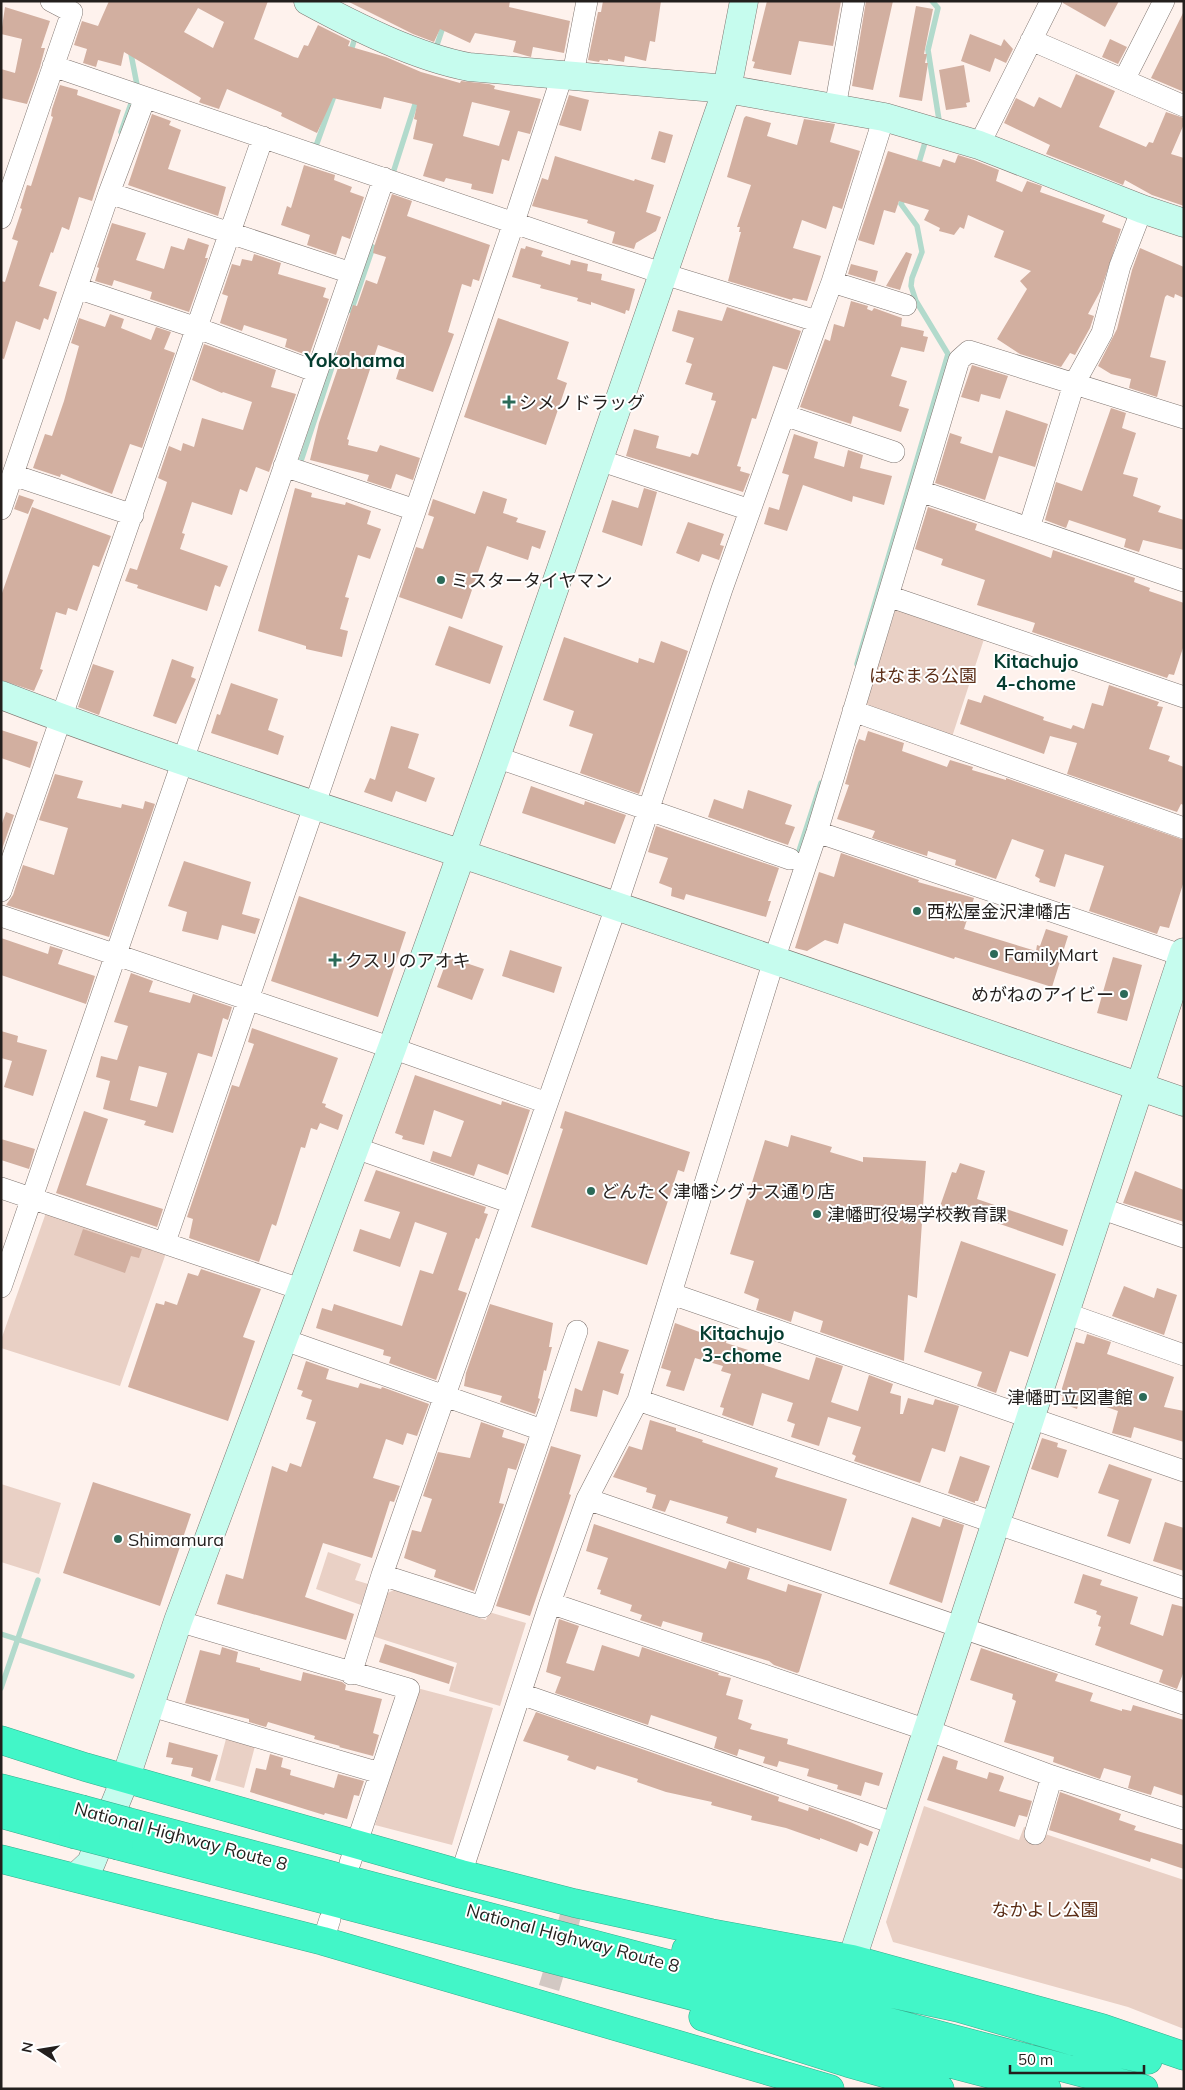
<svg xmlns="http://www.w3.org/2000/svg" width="1185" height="2090" viewBox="0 0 1185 2090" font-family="Mulish,'Noto Sans JP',sans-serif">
<rect width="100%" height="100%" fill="#fef2ed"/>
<path fill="#e9d0c5" d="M897 605 986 633 951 740 868 709 865 704Z
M48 1207 167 1250 120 1386 1 1348V1340Z
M1 1484 61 1503 39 1574 1 1562Z
M328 1552 361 1564 355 1580 368 1584 361 1605 316 1589Z
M394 1590 486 1620 489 1612 526 1623 500 1706 449 1691 457 1663 369 1635 383 1595Z
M417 1688 493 1708 452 1845 375 1825Z
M226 1739 255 1746 244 1788 215 1780Z
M924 1806 1019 1840 1024 1827 1184 1880V2029L1128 2007 893 1942 886 1922Z"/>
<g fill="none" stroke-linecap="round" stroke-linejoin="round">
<path stroke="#b2dacc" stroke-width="5.5" d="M932 1 938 8 928 50 939 120
M437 45 442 30 447 24
M132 49 131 54 137 85 136 89
M350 54 354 41
M121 132 133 98
M312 145 316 146 335 93
M918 166 926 139
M393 173 417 98
M351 311 373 247
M300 464 336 355
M857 664 948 354 916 301 911 286 912 278 922 252 917 226 901 204 905 195
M796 860 821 783
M1 1634 132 1676
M1 1688 38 1580"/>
</g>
<path fill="#d2afa0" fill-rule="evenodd" d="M109 1H268L254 39 294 57 298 58 304 45 308 46 318 25 350 41 348 46 386 57 421 72 460 83 461 81 489 84 495 86 494 89 541 99 530 134 518 131 509 161 502 159 493 194 471 189 472 184 446 178 444 182 423 176 433 144 413 139 417 120 414 119 417 105 384 97 381 109 333 98 317 133 281 116 282 113 227 89 219 109 201 103 199 102 201 98 124 52 121 66 98 60 96 67 83 63 87 49 74 45 82 21 98 26ZM198 8 224 22 213 48 184 32ZM472 102 510 111 499 146 463 136Z
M347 1H510L509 7 570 21 564 53 533 47 531 57 513 52 516 41 475 33 470 43 440 29 434 42 413 34Z
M603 1H661L655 42 650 41 646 61 625 56 624 62 608 59V61L600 60 599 62 588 60 598 12H601Z
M767 1H841L833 46 799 41 791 75 753 68 755 62 752 61Z
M866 1H893L873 90 852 86Z
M1063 1H1119L1105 27 1063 3Z
M916 6 933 9 924 54H927L925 63H928L922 101 899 97Z
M5 7 50 21 41 48H45L40 67 27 104 1 98V69L15 73 22 39 1 34Z
M1184 11V92L1151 78Z
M970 34 1001 46 1004 39 1013 49 1006 63 995 58 990 72 961 61Z
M1110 39 1127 47 1118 64 1102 57Z
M964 65 970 102 966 103 967 107 946 110 939 70Z
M1076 74 1115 91 1099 127 1146 147 1149 142 1153 143 1166 112 1184 118V124L1171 154 1184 158V206L1152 195 1125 180 1123 185 1046 154 1050 145 1004 123 1016 98 1034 107 1039 97 1061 108Z
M60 85 78 90 77 95 121 110 92 201 79 197 69 230 62 227 53 253 51 252 39 286 57 292 48 320 44 318 40 330 16 321 4 359 1 358V281L5 282 18 241 12 239 22 209 20 208 27 185 31 186 53 117 51 116 52 109Z
M569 95 589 100 581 131 559 125Z
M152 114 171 121 169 125 181 130 168 169 226 187 218 216 128 185Z
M746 116 771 123 767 136 797 145 804 119 835 124 830 142 860 151 842 209 833 206 826 229 802 220 793 248 821 256 807 301 793 298 792 300 728 281 741 232H739L740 227H737L751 185 727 177 744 118Z
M659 131 673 135 665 163 651 159Z
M888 151 940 167 943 159 955 163 958 155 974 160 999 170 996 181 1022 192 1027 181 1042 186 1040 192 1105 215 1102 222 1121 229 1101 290 1088 314 1094 316 1090 328 1075 355 1070 353 1061 367 1020 354 997 339 1027 289 1020 281 1031 271 994 257 1004 231 968 215 964 229 960 227 954 235 939 231 940 228 924 220 929 210 899 201 895 213 884 210 874 245 858 240Z
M555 156 634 181 635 179 654 185 646 212 661 217 656 231 636 243 634 249 612 243 615 232 587 223 588 220 532 206 542 178 548 180Z
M304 165 335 175 334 180 352 187 350 192 364 197 350 239 342 236 336 255 307 245 310 235 281 225 287 206 291 208Z
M392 194 412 201 407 216 490 245 479 281 473 279 471 287 462 284 448 332 454 334 433 392 396 379 404 354 378 345 347 439 349 440 348 445 377 452 380 445 420 458 413 480 396 474 391 489 367 481 369 475 310 460 319 423 340 362 334 361 353 305 357 306 366 280 377 284 386 257 373 253 374 247Z
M112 223 146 233 136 260 164 269 171 246 184 250 188 238 209 245 205 258H208L189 312 150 299 152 292 114 280 112 286 95 281 99 268 97 267Z
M526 246 543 251 541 256 570 265 571 260 588 264 587 271 602 274 601 280 635 289 629 311 626 310 625 314 591 302V305L577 301 578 298 540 288 541 285 512 277 521 248 525 249Z
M1140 248 1184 267V298L1175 294 1174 298 1167 295 1165 297 1150 357 1166 361 1157 397 1129 388 1131 379 1111 374 1098 366 1117 329 1132 270Z
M906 252 912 254 900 290 886 286Z
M254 254 281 263 278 274 326 288 323 297 329 299 309 356 285 347 287 339 244 325 242 331 220 323 228 296 222 294 232 264 240 266 242 259 252 261Z
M851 264 878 271 875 282 848 274Z
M851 301 868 306 867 309 872 311 874 308 902 318 901 326 924 331 923 336 928 337 924 352 901 347 891 376 907 381 899 406 909 409 901 432 853 416 851 424 800 407 825 339 830 341 834 324 844 327Z
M727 307 801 331 787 370 773 366 756 419 752 418 737 466 741 467 740 471 750 474 743 492 626 456 634 429 659 436 656 448 690 457 692 453 698 455 716 401 711 400 713 393 685 384 692 364 686 362 694 338 672 331 678 310 722 321Z
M110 314 124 319 121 328 151 340 156 327 171 332 164 349 175 353 142 448 130 444 112 494 61 474 60 477 33 468 45 434 52 436 64 401 79 346 71 343 79 318 105 327Z
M498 318 569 342 557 379 567 383 546 445 464 417Z
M204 344 276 370 271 387 296 394 269 472 256 467 247 492 240 489 232 515 192 502 182 533 185 534 180 549 228 566 220 587 215 585 207 611 137 588 138 585 125 581 130 568 137 570 165 489 167 482 158 478 169 446 181 451 183 443 194 447 202 418 243 430 252 402 223 392 222 393 192 380Z
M972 365 1008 376 1000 399 981 394 979 402 961 397Z
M1111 408 1126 413 1122 428 1136 433 1123 474 1138 478 1133 496 1161 506 1158 512 1184 520V550L1143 540 1139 552 1124 547 1126 539 1069 520 1066 528 1045 520 1056 482 1082 491Z
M1006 410 1048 424 1035 467 999 456 985 500 935 483 950 433 962 437 960 443 994 454H992Z
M794 434 818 442 814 458 844 467 848 450 863 455 860 468 892 476 884 505 853 496 852 502 803 485 787 531 764 524 769 507 779 510 789 475 782 473Z
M295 488 312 493 311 497 345 505 346 502 371 511 367 524 381 529 370 559 358 555 345 597 349 598 340 629 348 631 342 657 306 649V646L258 631Z
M644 488 657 492 642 546 602 532 612 500 638 508Z
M483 491 507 499 503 513 518 518 516 522 546 531 540 549 532 546 528 560 487 546 462 619 399 597 416 547 423 549 434 517 428 515 433 499 475 514Z
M19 495 34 500 28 514 14 509Z
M32 507 111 536 99 567 93 565 77 611 68 608 66 615 56 612 40 669 43 670 34 691 1 680V596Z
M928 507 977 524 975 530 1051 558 1053 550 1135 578 1134 582 1150 588 1149 591 1184 603V645L1174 675 1169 674 1167 678 1032 632 1035 623 977 605 985 580 941 565 943 559 915 549Z
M688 522 724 534 720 545 724 546 719 560 702 554 699 562 676 553Z
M449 626 503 646 490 684 435 665Z
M564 637 638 663 639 658 654 663 661 641 688 651 639 794 580 773 593 734 569 726 574 711 543 700Z
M172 659 194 667 191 677 196 679 176 724 153 716Z
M93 664 114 671 99 715 78 707Z
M231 683 278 699 268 730 284 736 278 755 211 733 217 714 220 715Z
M1109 685 1159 702 1157 706 1163 707 1149 749 1170 756 1168 761 1184 767V805L1181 804 1177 812 1067 774 1077 743 1050 736 1044 754 960 724 968 699 981 703 984 695 1044 717 1043 720 1071 729 1073 725 1084 729 1092 703 1103 706Z
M391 726 419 734 408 768 435 778 426 802 396 791 392 802 364 792 370 778 375 780Z
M1 730 38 742 30 768 1 758Z
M868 731 904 743 902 751 947 767 950 760 973 767 972 770 1006 780V778L1184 840V881L1169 928 1160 926 1157 934 1089 911 1104 866 1065 854 1055 887 1039 882 1040 879 1035 876 1044 850 1012 839 996 879 955 865 956 860 928 851 927 856 872 838 875 831 837 819 849 785 845 784 856 746 859 739 865 741Z
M55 774 83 781 77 798 121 808 122 804 143 809 145 801 155 804 109 937 6 905 13 895 23 865 54 875 68 828 39 820Z
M531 786 584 805 585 801 626 815 615 844 522 813Z
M748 790 792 805 785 824 795 827 788 845 708 817 714 799 743 809Z
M6 812 14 815 1 852V826Z
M656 826 779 868 768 901H771L766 917 686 894 684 900 671 896 672 888 659 883 668 858 648 852Z
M841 853 919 880 918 882 974 898 964 929 1036 951 1037 945 1040 946 1046 929 1068 936 1052 987 955 957 954 959 844 923 838 944 825 940 807 951 795 948 819 872 834 877Z
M184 861 251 882 242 914 260 919 255 934 222 925 218 940 182 931 187 912 168 906Z
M299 896 406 932 378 1017 271 981Z
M1 938 48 954 50 946 63 950 58 964 95 976 86 1004 1 975Z
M510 950 562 967 554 993 502 976Z
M448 957 484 969 472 1000 437 987Z
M1113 957 1142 965 1127 1021 1097 1013Z
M131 973 153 981 149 992 190 1003 193 994 232 1007 228 1020 223 1018 212 1057 198 1053 173 1133 144 1125 146 1121 103 1109 110 1081 96 1077 101 1056 117 1060 128 1026 114 1022ZM139 1066 167 1073 157 1107 130 1100Z
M252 1028 338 1058 322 1103 326 1104 325 1107 343 1115 338 1130 320 1123 317 1130 311 1128 305 1148 301 1147 276 1226 272 1224 259 1262 189 1238 193 1219 187 1217 232 1085 239 1087 254 1044 248 1042Z
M1 1031 18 1036 17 1042 47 1050 33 1096 4 1087 12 1061 1 1058Z
M415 1075 501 1105 502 1101 530 1110 508 1175 478 1164 474 1176 430 1161 433 1151 451 1157 464 1121 434 1110 424 1145 402 1139 403 1136 395 1133Z
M84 1111 108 1119 86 1185 163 1209 157 1227 56 1193Z
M565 1111 690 1152 684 1172 678 1170 647 1265 531 1227 563 1129 560 1128Z
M791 1135 832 1147 830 1152 863 1162V1157L926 1161 917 1298 908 1295 904 1361 820 1332 823 1321 794 1311 791 1322 756 1310 759 1299 744 1293 754 1261 730 1254 765 1140 788 1147Z
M1 1139 35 1149 29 1169 1 1160Z
M960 1163 985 1171 977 1199 1068 1230 1063 1246 971 1214 968 1222 938 1212 952 1172 956 1173Z
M376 1170 486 1207 484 1213 488 1214 479 1239 476 1238 458 1290 467 1293 436 1380 389 1363 391 1357 383 1355 384 1350 316 1328 322 1308 332 1311 334 1304 402 1326 420 1270 433 1274 447 1233 415 1222 400 1267 353 1251 360 1229 390 1239 400 1212 364 1201Z
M1135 1171 1184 1190V1222L1123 1203Z
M83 1229 142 1249 139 1258 131 1256 125 1273 74 1255Z
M961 1241 1056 1274 1028 1357 1010 1351 996 1393 977 1386 982 1372 924 1352Z
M201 1269 261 1289 243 1337 255 1341 228 1421 128 1387 156 1303 164 1305 165 1301 177 1305 188 1273 198 1276Z
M1124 1286 1154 1298 1157 1288 1177 1295 1164 1335 1112 1316Z
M490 1304 553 1323 549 1347H552L546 1371 544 1370 538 1398 540 1399 535 1414 500 1402 502 1396 464 1386 466 1373Z
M675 1323 705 1334 707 1330 728 1336 726 1343 767 1356 764 1365 809 1380 816 1357 843 1366 831 1402 858 1411 869 1375 893 1384 890 1393 901 1396 900 1414H903L908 1398 933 1405 935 1399 959 1406 945 1452 932 1448 920 1483 854 1461 856 1456 852 1454 861 1427 828 1417 819 1446 791 1437 795 1424 787 1421 793 1403 762 1393 753 1426 722 1415 724 1408 720 1407 731 1374 721 1371 723 1366 695 1358 684 1391 666 1386 671 1371 661 1368Z
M1087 1334 1111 1342 1107 1354 1174 1377 1164 1407 1184 1411V1442L1134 1427 1131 1438 1112 1433 1118 1411 1080 1398 1077 1409 1061 1403 1063 1396 1060 1395 1076 1342 1084 1344Z
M598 1341 629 1350 620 1373 624 1374 618 1395 603 1390 597 1417 570 1411 575 1388 582 1391Z
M306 1361 329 1369 326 1379 358 1388 360 1383 381 1389 382 1387 429 1404 417 1436 407 1433 403 1445 386 1439 373 1478 400 1486 394 1502 390 1501 372 1558 323 1543 305 1597 354 1614 346 1640 217 1604 226 1574 243 1579 272 1466 287 1472 290 1463 301 1467 316 1422 306 1419 312 1400 301 1396 303 1391 297 1389Z
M650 1420 676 1428V1431L703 1440 702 1442 778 1468 775 1477 847 1499 831 1551 757 1528 756 1533 726 1523 728 1517 670 1500 665 1512 652 1508 656 1495 646 1492 647 1488 613 1477 629 1446 642 1450Z
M481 1422 504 1430 502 1437 525 1444 516 1470 508 1468 499 1503 504 1504 474 1591 434 1577 436 1570 404 1558 412 1530 421 1532 432 1499 423 1496 438 1452 470 1458Z
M1042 1438 1058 1443 1057 1447 1067 1450 1058 1478 1031 1469Z
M551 1446 581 1455 569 1494 571 1495 565 1513 530 1616 496 1606Z
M960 1456 990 1466 978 1501H975V1503L948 1493Z
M1109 1464 1152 1479 1130 1544 1107 1536 1119 1500 1098 1493Z
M93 1482 191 1514 160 1606 63 1573Z
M912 1517 940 1527 943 1518 964 1525 942 1603 889 1584Z
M1165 1522 1184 1528V1571L1153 1561Z
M594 1524 726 1569 729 1561 750 1568 747 1579 786 1592 788 1584 822 1594 799 1672 797 1673 774 1665 769 1661 701 1641 703 1633 663 1621 661 1627 640 1620 642 1615 630 1611 632 1605 600 1594 601 1590 597 1589 608 1558 586 1551Z
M1083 1574 1102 1580 1100 1585 1138 1597 1130 1624 1163 1636 1172 1604 1184 1607V1671L1177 1689 1159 1682 1163 1670 1095 1645 1101 1627 1098 1626 1101 1616 1096 1614 1097 1611 1074 1603Z
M559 1619 579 1626 566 1663 594 1671 602 1645 639 1657 642 1647 719 1673 718 1675 731 1678 726 1695 743 1700 738 1719 752 1724 750 1729 788 1739 787 1744 883 1773 879 1786 865 1782 861 1796 837 1789 838 1785 807 1776 809 1769 779 1761 777 1767 763 1763 765 1757 739 1749 737 1756 714 1748 717 1737 651 1715 648 1725 555 1693 561 1677 546 1672Z
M385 1644 454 1667 449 1684 379 1662Z
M222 1647 238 1652 236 1662 260 1668V1670L301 1681 303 1672 342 1682 346 1685 345 1690 382 1699 373 1733 379 1735 373 1756 339 1747 340 1746 314 1739 315 1736 268 1722 266 1727 249 1722V1719L185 1703 200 1650 220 1655Z
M981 1648 1058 1674 1055 1681 1093 1693 1090 1701 1122 1711V1709L1131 1711 1133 1705 1184 1720V1796L1154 1786 1151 1795 1128 1788 1131 1776 1104 1768 1100 1779 1053 1762 1054 1757 1004 1742 1016 1701 1012 1699 1013 1694 970 1680Z
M536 1712 779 1797 778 1801 808 1811 809 1807 850 1822 873 1832 868 1846 860 1843 857 1852 820 1838V1840L786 1828 751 1820 752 1816 711 1805 712 1802 666 1792 637 1782 638 1779 597 1766 595 1770 567 1760 569 1756 523 1741Z
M169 1742 218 1755 210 1782 191 1776 193 1768 171 1764 173 1758 166 1757Z
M270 1754 283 1758 281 1767 291 1770 290 1775 334 1788 338 1774 364 1781 359 1796 354 1795 347 1819 325 1813 324 1815 250 1792 256 1768 266 1770Z
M943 1756 958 1761 956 1769 987 1779 989 1772 1003 1776 1004 1778 999 1791 1032 1801 1027 1817 1019 1815 1015 1827 927 1800Z
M1060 1792 1121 1814 1119 1820 1136 1826 1134 1830 1184 1845V1869L1151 1858 1150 1862 1049 1830Z"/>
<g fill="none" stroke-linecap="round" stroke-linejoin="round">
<path stroke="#d2c8c3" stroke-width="21" stroke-dasharray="21 11" stroke-linecap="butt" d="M549 1988 571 1914"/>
<defs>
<path id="street" d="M1031 40 1184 106
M53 66 664 274 810 319 819 317 832 282 884 117
M573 74 587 1
M1124 80 1164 1
M835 108 854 1
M979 145 1051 1
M109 193 351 273
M1 218 72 12 51 1
M832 282 906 305
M77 288 197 328 317 372
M784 415 894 452
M599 460 750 510
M284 466 415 510
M13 475 133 515
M920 491 1184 581
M1 509 109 193 145 98
M1029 528 1074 384 1102 333 1120 266 1142 209
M888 596 1184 697
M853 711 1184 828
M496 757 790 859
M817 832 1184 956
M1 891 263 137
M1 916 392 1048 547 1103
M353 1147 512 1203
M1 1188 300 1289
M1100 1208 1184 1237
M165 1242 514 222 563 73
M1 1287 384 178
M672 1294 1184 1471
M1065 1313 1184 1355
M577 1331 482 1607 382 1575 616 907 722 589 819 317
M282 1339 542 1430
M638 1400 1184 1588
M587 1499 1184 1704
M550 1603 927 1730 1052 1776 1184 1819
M178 1621 409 1689 350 1863
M351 1674 382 1575
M521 1694 896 1824
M151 1706 380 1773
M1035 1834 1052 1776
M461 1874 550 1603 587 1499 638 1400 774 960 817 832 959 360 969 351 1184 418
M323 1941 330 1919"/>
<path id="secondary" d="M308 1C356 27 416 57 469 67L727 89 884 117 979 145 1142 209 1184 223
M1 695C154 754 310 803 465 855 705 935 944 1019 1184 1102
M76 1877 91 1863 126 1777 178 1621 392 1048 496 757 727 89 744 1
M852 1959 1184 952"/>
<path id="highway" d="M1 1740 85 1767 461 1874 574 1903 711 1933 852 1959 1102 2028 1184 2056
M1 1788 81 1809
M1 1814 73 1834
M129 1822 1144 2089
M119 1846 1047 2089
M1 1859 323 1941 830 2089
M686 1950 959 2008 1103 2050 1148 2060
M703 2017 848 2063 940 2089"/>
</defs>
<use href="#street" stroke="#807671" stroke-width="22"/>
<use href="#secondary" stroke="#807671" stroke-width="29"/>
<use href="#highway" stroke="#37ab8c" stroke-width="29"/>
<use href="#street" stroke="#fff" stroke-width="21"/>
<use href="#secondary" stroke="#c6fcee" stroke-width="28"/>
<use href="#highway" stroke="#42f6c8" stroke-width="28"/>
<defs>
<path id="highway-bridge" d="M81 1809 129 1822
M73 1834 119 1846"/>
</defs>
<use href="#highway-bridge" stroke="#37ab8c" stroke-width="29" stroke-linecap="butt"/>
<use href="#highway-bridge" stroke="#42f6c8" stroke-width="28"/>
</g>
<g fill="#2b6a58" stroke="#fff" stroke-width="2">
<path d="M506.5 394.5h5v5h5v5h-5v5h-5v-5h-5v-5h5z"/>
<circle cx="441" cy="580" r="5"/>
<circle cx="917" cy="911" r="5"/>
<circle cx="994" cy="954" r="5"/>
<path d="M332.5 952.5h5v5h5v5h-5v5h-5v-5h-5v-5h5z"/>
<circle cx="1124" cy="994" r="5"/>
<circle cx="591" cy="1191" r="5"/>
<circle cx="817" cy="1214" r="5"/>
<circle cx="1143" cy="1397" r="5"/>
<circle cx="118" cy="1539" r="5"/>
</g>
<g text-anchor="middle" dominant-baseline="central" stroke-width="4" stroke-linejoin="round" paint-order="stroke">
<g font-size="18" fill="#231f1d" stroke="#fff" text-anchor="start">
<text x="519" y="402">シメノドラッグ</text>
<text x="451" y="580">ミスタータイヤマン</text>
<text x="927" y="911">西松屋金沢津幡店</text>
<text x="1004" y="954">FamilyMart</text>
<text x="345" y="960">クスリのアオキ</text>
<text x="1114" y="994" text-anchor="end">めがねのアイビー</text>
<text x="601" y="1191">どんたく津幡シグナス通り店</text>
<text x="827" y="1214">津幡町役場学校教育課</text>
<text x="1133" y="1397" text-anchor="end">津幡町立図書館</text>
<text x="128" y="1539">Shimamura</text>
</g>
<g font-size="18" fill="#5c2e17" stroke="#fff">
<text x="923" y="675">はなまる公園</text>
<text x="1045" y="1909">なかよし公園</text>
</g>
<g font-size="18" fill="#231f1d" stroke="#fff">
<text transform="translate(181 1836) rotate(15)">National Highway Route 8</text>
<text transform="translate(573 1938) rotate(15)">National Highway Route 8</text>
</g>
<g font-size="19" font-weight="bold" fill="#053d30" stroke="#fff">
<text x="1036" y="661">Kitachujo<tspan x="1036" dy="22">4-chome</tspan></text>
<text x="742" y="1333">Kitachujo<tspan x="742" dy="22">3-chome</tspan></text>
</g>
<g font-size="20" font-weight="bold" fill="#053d30" stroke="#fff">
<text x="355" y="359">Yokohama</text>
</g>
</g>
<rect width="1185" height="2090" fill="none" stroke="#231f1d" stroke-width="5"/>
<g transform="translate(40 2050) rotate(282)" stroke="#ffffff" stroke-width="4" paint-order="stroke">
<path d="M0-4L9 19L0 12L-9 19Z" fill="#231f1d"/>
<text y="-8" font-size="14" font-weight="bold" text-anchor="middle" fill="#231f1d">N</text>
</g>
<path d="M1010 2065v8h134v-8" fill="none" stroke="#231f1d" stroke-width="2.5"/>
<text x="1018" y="2065" font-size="15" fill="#231f1d" stroke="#ffffff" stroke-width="4" paint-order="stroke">50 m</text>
</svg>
